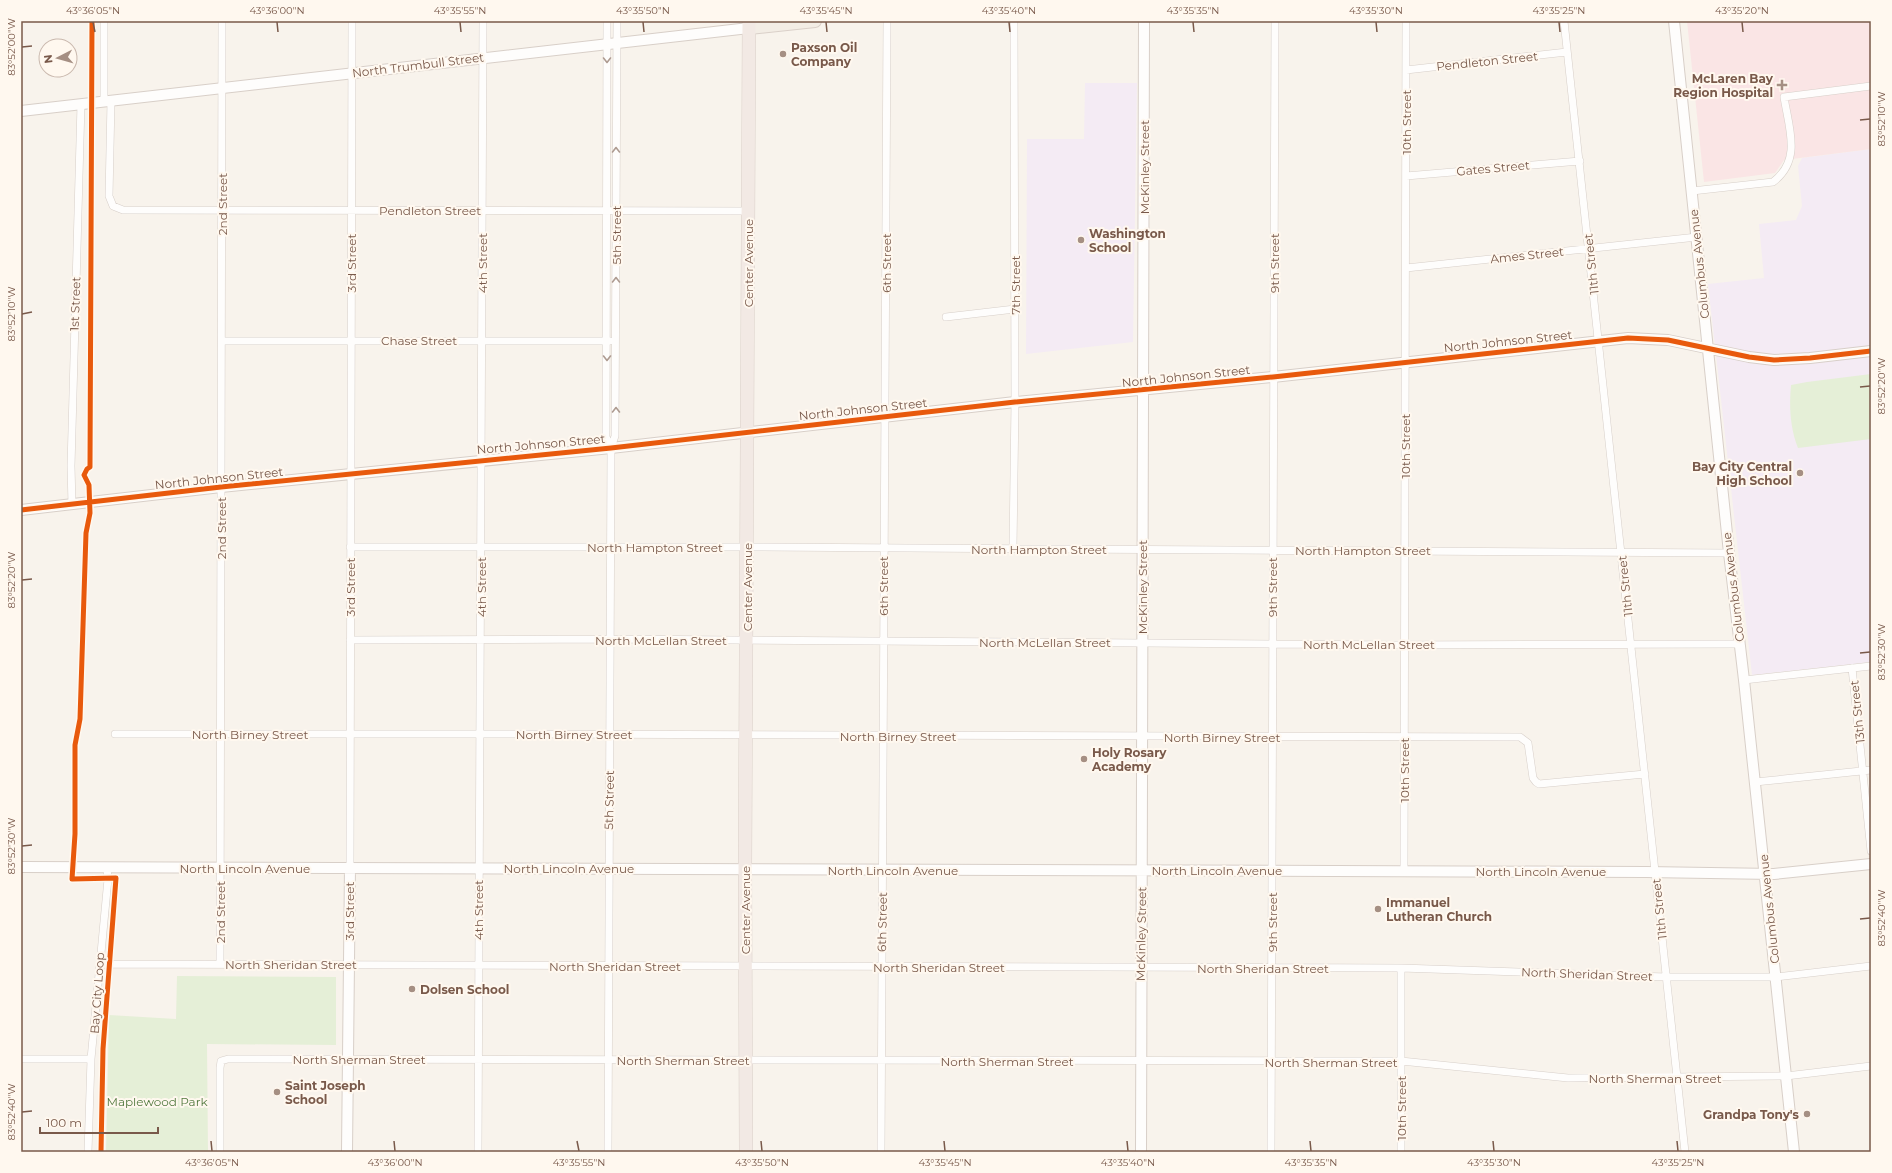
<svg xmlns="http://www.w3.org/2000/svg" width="1892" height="1173" viewBox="0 0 1892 1173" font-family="Montserrat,sans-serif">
<rect width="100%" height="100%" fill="#f8f3ec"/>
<path fill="#f4ebf4" d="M1085 83H1137L1133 342 1026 354 1027 139H1084Z
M1871 149V662L1752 675 1708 284 1764 278 1759 224 1796 220 1802 206 1798 166 1802 158Z"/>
<path fill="#fae5e5" d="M1687 21H1871V149L1784 160 1775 173 1704 182Z"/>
<path fill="#e5efd7" d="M1871 374V439L1798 448C1790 428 1789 406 1791 385L1807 382Z
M177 976 336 977V1045L207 1044 208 1152H106L109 1015 176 1019Z"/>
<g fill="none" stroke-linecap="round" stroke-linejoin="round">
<defs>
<path id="street" d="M104 21V102
M607 21 606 437 611 448
M1564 21 1685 1152
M1406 70 1567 52
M111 101 109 196 113 206 123 210 748 211
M1406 176 1580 161
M1692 191 1773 182C1802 160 1789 129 1784 97L1871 86
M1406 268 1697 237
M946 317 1015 309
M222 341H610
M72 505 71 466 81 104
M350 547H747L1729 553
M1013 548 1015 402 1014 21
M350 640 610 639 1394 645 1740 644
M1852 668 1871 851
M1744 680 1871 666
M115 734H493L1520 737 1528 743 1533 778 1536 782 1539 784 1645 774
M1755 782 1871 770
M350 867 352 21
M1404 871 1406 21
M101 964 1401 968 1666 977H1776L1871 966
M220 964 222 21
M21 1059H91
M88 1152 91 1059 108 879 107 868
M220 1152V1068L221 1061 228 1059 1401 1061 1568 1078 1786 1076 1871 1066
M478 1152 483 21
M608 1152 611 448 615 436 617 21
M881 1152 887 21
M1271 1152 1275 21
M1401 1152V968"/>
<path id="secondary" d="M1674 21 1729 553 1744 680 1794 1152
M21 111 749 28
M21 510 221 487 611 448 1015 402 1273 377 1628 338 1668 340 1749 357 1774 360 1810 358 1871 351
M21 867 1646 872 1774 874 1871 864
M347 1152 350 867
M1141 1152 1144 21"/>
<path id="primary" d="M749 28 815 21"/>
<path id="highway" d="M746 1152 745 869 749 21"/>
</defs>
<use href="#street" stroke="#d7cfc9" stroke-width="8"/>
<use href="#secondary" stroke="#d8cfc8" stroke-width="12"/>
<use href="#primary" stroke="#dad0c9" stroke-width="14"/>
<use href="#highway" stroke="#dad0c9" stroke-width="14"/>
<use href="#street" stroke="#fefdfc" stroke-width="7"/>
<use href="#secondary" stroke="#fefdfc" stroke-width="10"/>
<use href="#primary" stroke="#f3ede5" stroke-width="12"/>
<use href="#highway" stroke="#f2e9e4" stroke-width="13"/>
<defs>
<path id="cycleway" d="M92 21 90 467 87 469 84 475 89 485 90 513 86 533 80 719 75 745V834L72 879 116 878 103 1049 101 1152
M21 510 221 487 611 448 1015 402 1273 377 1628 338 1668 340 1749 357 1774 360 1810 358 1871 351"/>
</defs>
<use href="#cycleway" stroke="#fff8ef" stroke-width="8"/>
<use href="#cycleway" stroke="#e8590c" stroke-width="5"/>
</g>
<defs><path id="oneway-chevron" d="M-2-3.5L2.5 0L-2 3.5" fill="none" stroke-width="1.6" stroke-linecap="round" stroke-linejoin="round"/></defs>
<g stroke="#ae9b91">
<use href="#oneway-chevron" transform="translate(607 60) rotate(90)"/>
<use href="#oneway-chevron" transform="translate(616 150) rotate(-90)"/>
<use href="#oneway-chevron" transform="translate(616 280) rotate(-90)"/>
<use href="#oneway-chevron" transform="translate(607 358) rotate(90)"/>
<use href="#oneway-chevron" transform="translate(616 410) rotate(-90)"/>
</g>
<path fill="none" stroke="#79594a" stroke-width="1.5" d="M93 22 95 32M277 22 278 32M460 22 461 32M643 22 644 32M826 22 827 32M1009 22 1010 32M1193 22 1194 32M1376 22 1377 32M1559 22 1560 32M1742 22 1743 32M22 47 32 46M1860 120 1870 119M22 314 32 312M1860 387 1870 386M22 580 32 579M1860 653 1870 652M22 846 32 845M1860 919 1870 918M22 1112 32 1111M211 1141 212 1151M394 1141 395 1151M577 1141 579 1151M761 1141 762 1151M944 1141 945 1151M1127 1141 1128 1151M1310 1141 1311 1151M1493 1141 1494 1151M1677 1141 1678 1151"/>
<g fill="#a58f83" stroke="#fff8ef" stroke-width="1.5">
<circle cx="783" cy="54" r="4"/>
<path d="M1780 79h4v4h4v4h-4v4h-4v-4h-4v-4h4z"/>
<circle cx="1081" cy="240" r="4"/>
<circle cx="1800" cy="473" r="4"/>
<circle cx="1084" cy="759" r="4"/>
<circle cx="1378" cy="909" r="4"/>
<circle cx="412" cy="989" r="4"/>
<circle cx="277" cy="1092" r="4"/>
<circle cx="1807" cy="1114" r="4"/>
</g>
<g text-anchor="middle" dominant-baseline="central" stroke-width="4" stroke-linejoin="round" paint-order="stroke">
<g font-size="12" font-weight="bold" fill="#79594a" stroke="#fff8ef" text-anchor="start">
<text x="791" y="47">Paxson Oil<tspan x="791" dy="14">Company</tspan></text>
<text x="1773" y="78" text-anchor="end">McLaren Bay<tspan x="1773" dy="14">Region Hospital</tspan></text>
<text x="1089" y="233">Washington<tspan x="1089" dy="14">School</tspan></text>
<text x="1792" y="466" text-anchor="end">Bay City Central<tspan x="1792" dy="14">High School</tspan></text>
<text x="1092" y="752">Holy Rosary<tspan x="1092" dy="14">Academy</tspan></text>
<text x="1386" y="902">Immanuel<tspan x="1386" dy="14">Lutheran Church</tspan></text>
<text x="420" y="989">Dolsen School</text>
<text x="285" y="1085">Saint Joseph<tspan x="285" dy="14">School</tspan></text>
<text x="1799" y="1114" text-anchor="end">Grandpa Tony's</text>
</g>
<g font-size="12" fill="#79594a" stroke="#fff8ef">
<text transform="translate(1487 61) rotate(-6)">Pendleton Street</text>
<text transform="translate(418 65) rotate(-7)">North Trumbull Street</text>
<text transform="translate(1406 122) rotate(-90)">10th Street</text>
<text transform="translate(1144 167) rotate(-90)">McKinley Street</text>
<text transform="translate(1493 168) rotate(-5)">Gates Street</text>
<text transform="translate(222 204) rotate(-90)">2nd Street</text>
<text x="430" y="210">Pendleton Street</text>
<text transform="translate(616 235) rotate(-90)">5th Street</text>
<text transform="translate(1527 255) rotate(-6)">Ames Street</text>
<text transform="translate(351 263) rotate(-90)">3rd Street</text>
<text transform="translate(482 263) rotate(-90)">4th Street</text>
<text transform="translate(748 263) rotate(-90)">Center Avenue</text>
<text transform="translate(886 263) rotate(-90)">6th Street</text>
<text transform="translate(1274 263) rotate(-90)">9th Street</text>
<text transform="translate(1591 264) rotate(-96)">11th Street</text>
<text transform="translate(1699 264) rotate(-96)">Columbus Avenue</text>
<text transform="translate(1015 285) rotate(-90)">7th Street</text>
<text transform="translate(75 304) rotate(-88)">1st Street</text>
<text x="419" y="340">Chase Street</text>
<text transform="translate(1508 341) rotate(-6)">North Johnson Street</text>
<text transform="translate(1186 376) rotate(-6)">North Johnson Street</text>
<text transform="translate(863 409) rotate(-6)">North Johnson Street</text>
<text transform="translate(541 444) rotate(-5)">North Johnson Street</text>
<text transform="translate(1405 446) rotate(-90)">10th Street</text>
<text transform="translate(219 478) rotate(-6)">North Johnson Street</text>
<text transform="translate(221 528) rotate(-90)">2nd Street</text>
<text x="655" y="547">North Hampton Street</text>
<text x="1039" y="549">North Hampton Street</text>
<text x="1363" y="550">North Hampton Street</text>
<text transform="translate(883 586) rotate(-90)">6th Street</text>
<text transform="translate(1625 586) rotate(-96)">11th Street</text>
<text transform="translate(350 587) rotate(-90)">3rd Street</text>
<text transform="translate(481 587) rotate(-90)">4th Street</text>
<text transform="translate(747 587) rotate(-90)">Center Avenue</text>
<text transform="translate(1142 587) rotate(-90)">McKinley Street</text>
<text transform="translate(1272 587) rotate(-90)">9th Street</text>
<text transform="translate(1733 587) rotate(-97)">Columbus Avenue</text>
<text x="661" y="640">North McLellan Street</text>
<text x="1045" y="642">North McLellan Street</text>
<text x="1369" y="644">North McLellan Street</text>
<text transform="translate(1857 712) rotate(-96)">13th Street</text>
<text x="250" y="734">North Birney Street</text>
<text x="574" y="734">North Birney Street</text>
<text x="898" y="736">North Birney Street</text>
<text x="1222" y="737">North Birney Street</text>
<text transform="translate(1404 770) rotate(-90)">10th Street</text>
<text transform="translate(609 800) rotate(-89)">5th Street</text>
<text x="245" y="868">North Lincoln Avenue</text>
<text x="569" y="868">North Lincoln Avenue</text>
<text x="893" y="870">North Lincoln Avenue</text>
<text x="1217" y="870">North Lincoln Avenue</text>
<text x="1541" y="871">North Lincoln Avenue</text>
<text transform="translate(1659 909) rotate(-96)">11th Street</text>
<text transform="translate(1769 909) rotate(-96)">Columbus Avenue</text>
<text transform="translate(478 910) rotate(-90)">4th Street</text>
<text transform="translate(745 910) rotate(-90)">Center Avenue</text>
<text transform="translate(349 911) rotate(-90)">3rd Street</text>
<text transform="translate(220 912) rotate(-90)">2nd Street</text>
<text transform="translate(882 922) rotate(-89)">6th Street</text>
<text transform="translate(1272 922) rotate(-90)">9th Street</text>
<text transform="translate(1141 934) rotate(-89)">McKinley Street</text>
<text x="291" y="964">North Sheridan Street</text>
<text x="615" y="966">North Sheridan Street</text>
<text x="939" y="967">North Sheridan Street</text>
<text x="1263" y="968">North Sheridan Street</text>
<text transform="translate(1587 974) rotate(2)">North Sheridan Street</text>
<text transform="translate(97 993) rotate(-86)">Bay City Loop</text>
<text x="359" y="1059">North Sherman Street</text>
<text x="683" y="1060">North Sherman Street</text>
<text x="1007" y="1061">North Sherman Street</text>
<text x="1331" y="1062">North Sherman Street</text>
<text x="1655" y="1078">North Sherman Street</text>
<text transform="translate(1401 1108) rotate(-90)">10th Street</text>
</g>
<g font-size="12" fill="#52793f" stroke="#fff8ef">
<text x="157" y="1101">Maplewood Park</text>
</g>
</g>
<rect width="1892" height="1173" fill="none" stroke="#fff8ef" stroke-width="44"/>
<g transform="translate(58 58) rotate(264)"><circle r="19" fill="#fff8ef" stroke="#c9b8ad"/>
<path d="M0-3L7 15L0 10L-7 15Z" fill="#a58f83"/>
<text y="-6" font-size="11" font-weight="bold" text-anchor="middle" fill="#79594a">N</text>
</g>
<path d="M40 1127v6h118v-6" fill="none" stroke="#79594a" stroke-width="2"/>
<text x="46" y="1127" font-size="12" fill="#79594a" stroke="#fff8ef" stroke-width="3" paint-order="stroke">100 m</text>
<rect x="22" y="22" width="1848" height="1129" fill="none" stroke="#79594a" stroke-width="1.5"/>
<g font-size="10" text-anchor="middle" fill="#79594a">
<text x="93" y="14">43°36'05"N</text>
<text x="277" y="14">43°36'00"N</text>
<text x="460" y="14">43°35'55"N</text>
<text x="643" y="14">43°35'50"N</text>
<text x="826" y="14">43°35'45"N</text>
<text x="1009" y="14">43°35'40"N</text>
<text x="1193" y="14">43°35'35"N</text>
<text x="1376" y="14">43°35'30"N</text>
<text x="1559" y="14">43°35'25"N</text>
<text x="1742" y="14">43°35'20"N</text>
<text transform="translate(11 47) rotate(-90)" y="4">83°52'00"W</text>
<text transform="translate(1881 119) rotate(-90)" y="4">83°52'10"W</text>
<text transform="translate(11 314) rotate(-90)" y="4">83°52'10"W</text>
<text transform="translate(1881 386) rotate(-90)" y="4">83°52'20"W</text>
<text transform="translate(11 580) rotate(-90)" y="4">83°52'20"W</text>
<text transform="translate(1881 652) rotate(-90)" y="4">83°52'30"W</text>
<text transform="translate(11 846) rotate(-90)" y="4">83°52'30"W</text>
<text transform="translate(1881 918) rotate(-90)" y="4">83°52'40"W</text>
<text transform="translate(11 1112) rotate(-90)" y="4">83°52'40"W</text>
<text x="212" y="1166">43°36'05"N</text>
<text x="395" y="1166">43°36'00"N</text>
<text x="579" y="1166">43°35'55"N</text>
<text x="762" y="1166">43°35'50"N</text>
<text x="945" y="1166">43°35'45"N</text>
<text x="1128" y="1166">43°35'40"N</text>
<text x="1311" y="1166">43°35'35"N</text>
<text x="1494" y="1166">43°35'30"N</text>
<text x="1678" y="1166">43°35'25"N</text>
</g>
</svg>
